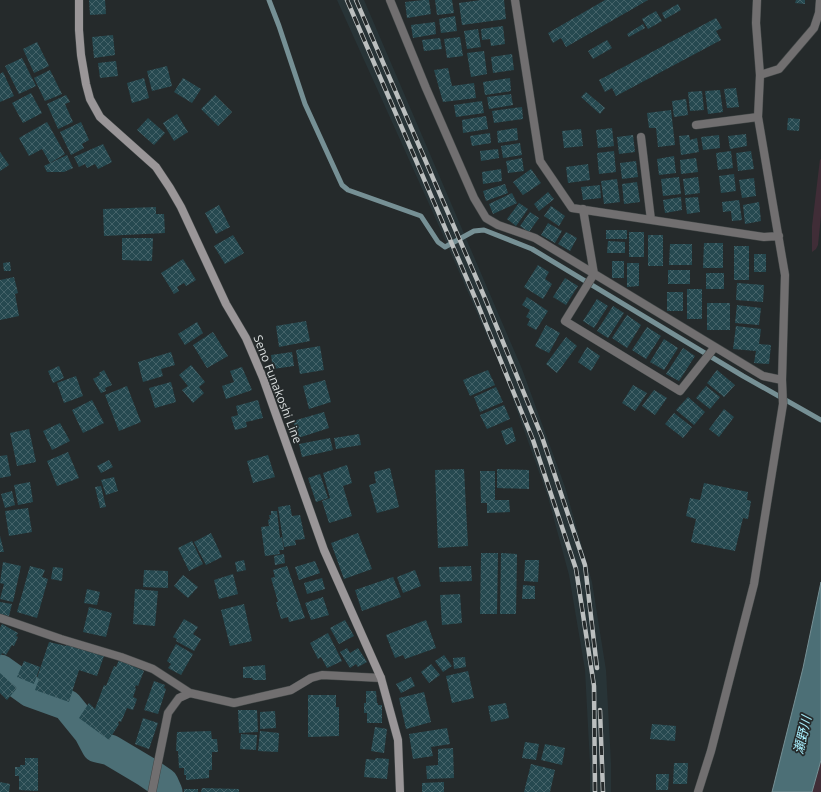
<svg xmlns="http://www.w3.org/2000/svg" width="821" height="792" viewBox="0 0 821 792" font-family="'Open Sans','Noto Sans JP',sans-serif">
<defs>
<pattern id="building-cross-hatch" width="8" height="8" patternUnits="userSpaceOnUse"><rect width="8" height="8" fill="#264950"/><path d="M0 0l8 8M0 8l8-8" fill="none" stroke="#456369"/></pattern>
</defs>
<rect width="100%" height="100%" fill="#252a2b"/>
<path fill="#283437" d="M337 0H364L522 369 565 487 592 582 606 670 611 763V792H590V764L585 670 569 575 548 497 505 377 443 235Z"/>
<path fill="#402d37" d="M820 159 821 160V216L818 245 816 249 812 252V226Z
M821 761V792H812Z"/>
<path fill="#4c6f76" stroke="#769095" d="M821 582V760L812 792H772L803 668Z"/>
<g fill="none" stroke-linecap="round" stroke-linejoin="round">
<path stroke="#769095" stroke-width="5" d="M269 0 279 26 305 104 342 185 348 190 421 216 438 242 445 247 474 231 484 230 532 249 743 376 821 420"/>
<path stroke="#4c6f76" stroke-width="31" d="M0 670 31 692 67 705 89 732 97 747 110 750 147 772 163 783 167 792"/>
</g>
<path fill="url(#building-cross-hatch)" d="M89 0H105L106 14 90 15Z
M423 0H429L431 14 407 18 405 2Z
M435 0H452L454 13 437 15Z
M481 0H504L506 19 462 25 459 3Z
M605 0H648L566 47 561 38 553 43 548 33Z
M796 0H805V4L795 3Z
M678 4 681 10 665 19 662 13Z
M656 11 662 21 648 29 642 19Z
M455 16 457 31 441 33 439 19Z
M716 18 722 28 716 31 721 40 616 96 612 88 605 92 599 80Z
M435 22 436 34 413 38 411 25Z
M643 24 645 28 629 37 627 34Z
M503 26 505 44 491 46 490 39 482 40 481 29Z
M478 29 481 47 467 49 464 31Z
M113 35 115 55 94 58 92 37Z
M460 37 463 56 447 58 444 39Z
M440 38 442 49 424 51 422 40Z
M607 40 612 48 593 59 588 51Z
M37 42 49 66 34 73 23 49Z
M484 51 487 74 471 77 467 53Z
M512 54 514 70 493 73 491 57Z
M22 58 36 86 19 94 5 66Z
M116 61 118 76 100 78 98 63Z
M167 66 172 86 152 91 147 71Z
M448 68 452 86 474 83 476 98 443 102 434 70Z
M50 70 62 94 45 101 34 78Z
M3 72 14 96 0 102V74Z
M144 78 149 98 132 103 127 83Z
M183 78 201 89 192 103 174 92Z
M510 78 511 91 485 95 483 82Z
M736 88 739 107 727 108 724 89Z
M720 90 723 112 708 114 705 91Z
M702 91 704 110 690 111 688 92Z
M586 92 605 108 600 114 581 97Z
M31 93 42 113 23 123 12 103Z
M511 94 513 105 489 109 487 97Z
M66 95 70 102 65 104 73 122 58 129 47 104Z
M215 95 232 112 218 126 201 109Z
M686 99 688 115 674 117 672 101Z
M482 101 484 113 456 117 454 105Z
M522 107 523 119 494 123 492 111Z
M671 110 675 145 658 147 656 128H649L647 113Z
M177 114 188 132 174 141 163 123Z
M486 116 488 129 463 133 462 120Z
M148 118 165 133 154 145 137 130Z
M788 118 800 119 799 131 787 130Z
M47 122 65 154 50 163 42 149 29 156 19 138Z
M81 122 89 140 82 144 84 148 71 155 60 132Z
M517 128 518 140 498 143 497 131Z
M612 128 614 146 598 148 596 130Z
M581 129 583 146 564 148 562 131Z
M490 133 491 143 472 146 470 136Z
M746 134 747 146 730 149 728 136Z
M633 135 635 152 619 154 617 137Z
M689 135 690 140 697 138 699 152 681 155 679 136Z
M719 135 720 148 703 150 701 137Z
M520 143 522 155 503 158 501 146Z
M103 144 112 162 98 169 95 164 87 168 85 164 79 167 74 157Z
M498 149 499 158 481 161 480 151Z
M614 151 616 172 599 174 597 153Z
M731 151 733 168 718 170 716 153Z
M751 151 754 169 738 171 736 153Z
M0 152 9 165 0 171Z
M67 155 73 168 64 172H47L44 166Z
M674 156 676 173 659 175 657 159Z
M522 158 524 171 508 173 506 161Z
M696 158 698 172 681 174 680 160Z
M636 161 638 177 622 179 620 163Z
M588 164 590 180 568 183 566 167Z
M501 169 502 181 483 184 482 172Z
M531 169 541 183 523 195 513 182Z
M734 174 736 191 721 193 719 176Z
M679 177 681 194 663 196 661 179Z
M698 177 700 193 685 195 683 179Z
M754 178 756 196 742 198 739 180Z
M617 179 620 202 604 204 601 181Z
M637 182 640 202 624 204 622 184Z
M505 184 508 193 486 201 483 191Z
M600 185 601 198 583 200 581 187Z
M548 192 554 199 539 211 534 204Z
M512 193 517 203 493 214 489 204Z
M681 197 682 210 665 213 663 200Z
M698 197 700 212 687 214 685 198Z
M739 200 742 220 732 221 731 211 723 212 722 202Z
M759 202 761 221 745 224 743 205Z
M519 203 528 209 516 226 507 219Z
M219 205 230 227 216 234 205 213Z
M551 206 565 216 559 226 544 216Z
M156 207V214H164L165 233 104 236 103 209Z
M530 212 539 218 529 232 520 226Z
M548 223 562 231 555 243 541 235Z
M606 230H627V239H606Z
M566 232 577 238 570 251 558 244Z
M629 232H644V257H629Z
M233 235 244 253 225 264 214 246Z
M648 235H663V266H648Z
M122 238H153L152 261 122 260Z
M608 241 625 242V253H607Z
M704 243H723V268H703Z
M670 244H692V265H669Z
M734 246H749V280H734Z
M754 254H766V272H754Z
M183 259 196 280 186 286 184 283 177 287 179 291 174 294 161 273Z
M612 261H624V278H612Z
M10 262 11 271H4L3 263Z
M627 263H639V286L627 287Z
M538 265 549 272 545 279 552 284 543 299 524 287Z
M668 270H690V284H668Z
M706 273H724V289H706Z
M14 277 18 293 15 294 19 316 0 320V280Z
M565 278 578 286 566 305 553 297Z
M737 283 764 285 763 302 736 300Z
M687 289H702V319H687Z
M667 292H683V311H667Z
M527 297 548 311 536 330 527 325 530 319 526 317 530 310 522 305Z
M597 299 608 306 594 328 583 321Z
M707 303H730V330H707Z
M737 305 761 308 759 325 735 323Z
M613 306 624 313 608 338 597 331Z
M627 315 641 325 627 348 612 338Z
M306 321 310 341 279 347 276 326Z
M197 322 203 333 185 345 178 334Z
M546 325 560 333 549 353 535 346Z
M736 326 761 329 759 344 771 345 769 364 754 363 756 351 733 349Z
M647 327 661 336 646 359 632 350Z
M213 332 228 356 207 368 193 345Z
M566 337 577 346 557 373 546 364Z
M664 339 678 348 664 370 650 362Z
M320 346 324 370 300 374 296 350Z
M587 347 600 356 591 371 578 362Z
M683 348 695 356 679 381 666 374Z
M171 352 175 365 161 369 163 376 143 382 138 362Z
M292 352 294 366 273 369 271 355Z
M191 365 205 382 199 387 204 393 193 403 182 390 188 386 179 375Z
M59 366 64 378 53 383 48 371Z
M242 367 252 390 226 399 222 386 234 382 230 371Z
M104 370 112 385 105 388 106 391 101 393 93 379 100 375 99 373Z
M488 370 495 385 470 396 463 380Z
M717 370 735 385 724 397 707 383Z
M76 376 83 396 64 403 57 383Z
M325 380 331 402 309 409 303 386Z
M171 382 176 402 155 408 149 388Z
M633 385 647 393 635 411 622 403Z
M127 386 141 422 119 431 105 395Z
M706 386 720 397 710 409 696 398Z
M496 387 503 402 480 412 474 397Z
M654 390 667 398 655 415 642 406Z
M688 397 705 412 694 425 676 410Z
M92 400 104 423 83 433 72 410Z
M258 400 263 418 246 422 247 427 235 430 231 417 238 415 236 406Z
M504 405 510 419 487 429 480 415Z
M724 409 734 417 719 437 709 429Z
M324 412 329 428 298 438 293 421Z
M674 413 692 427 683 438 665 424Z
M60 423 70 441 52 450 43 431Z
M512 427 516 441 506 445 501 431Z
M29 429 36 462 17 466 10 433Z
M359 434 361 445 336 449 334 438Z
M330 438 333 450 302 457 299 444Z
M68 452 79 478 57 486 47 461Z
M7 455 11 476 0 478V456Z
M268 455 275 477 253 483 247 461Z
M109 460 113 467 101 473 97 466Z
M347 465 352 483 343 486 352 516 329 523 322 501 330 498 323 473Z
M390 468 399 507 377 513 369 485 376 483 374 472Z
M464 469 468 546 438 548 435 470Z
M497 469 529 470V489L497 488Z
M480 471H495V500H509L510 512 487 513V503H481Z
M320 474 328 498 316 502 308 478Z
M114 477 118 491 106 495 101 480Z
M30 482 33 502 18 505 14 485Z
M704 483 748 492 747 500 751 501 748 519 743 518 735 551 691 542 696 519 686 516 690 498 700 500Z
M101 486 106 507 100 508 95 487Z
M12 491 15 505 5 508 1 494Z
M290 505 292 516 300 515 305 539 295 540 296 545 284 547 278 507Z
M28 508 32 532 9 536 5 511Z
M271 511H277L280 538 282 537 284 550H279L280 554 265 556 261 527 269 526 268 520 270 519 269 515H271Z
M211 533 222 557 206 565 194 542Z
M358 533 372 569 344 579 331 543Z
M0 536 4 552H0Z
M192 541 203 564 189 571 178 548Z
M481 553H498L497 614H480Z
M501 553 517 554 516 614H500Z
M284 554 285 563 275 565 274 556Z
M244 560 246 570 237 572 235 562Z
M525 560H539L538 582 524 581Z
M315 561 320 573 299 580 295 567Z
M3 562 21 566 13 602 0 599 4 584 0 583Z
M30 566 45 570 42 577 48 579 37 618 17 612Z
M287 566 305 618 289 622 288 617 281 619 276 602H278L271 578 275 577 273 570Z
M471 566 472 581 440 582 439 567Z
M53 567 63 568 62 581 51 579Z
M144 570 168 571V588L143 587Z
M415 570 421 586 403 593 397 577Z
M233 574 238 594 219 599 214 580Z
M183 575 198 587 188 598 174 586Z
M393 577 401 597 362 611 355 590Z
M322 578 325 589 307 594 304 583Z
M523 585 535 586V599H522Z
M87 589 100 592 97 605 84 603Z
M135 589 158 591 155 626 133 624Z
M460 594 462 623 442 625 440 595Z
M323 597 329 615 311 620 305 603Z
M0 602 12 604 9 616 0 614Z
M244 604 252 641 230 646 221 610Z
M89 607 112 613 106 637 83 632Z
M184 619 198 627 193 634 201 639 194 651 176 641 177 639 173 637Z
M345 620 354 636 339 644 330 628Z
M426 620 436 648 405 659 403 655 395 658 386 635Z
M2 624 18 633 16 636 18 637 14 646 12 645 6 655 2 653 0 657V628Z
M328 633 342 661 327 668 321 657 318 659 310 643Z
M49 642 66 646 67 644 104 656 97 676 79 670 69 702 35 690 39 679 37 678Z
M176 644 193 654 181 675 168 668 171 664 167 661Z
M347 648 350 653 358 648 367 662 358 667 356 664 350 668 340 652Z
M444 655 452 666 443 672 435 661Z
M465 657 466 667 454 669 453 658Z
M119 660 144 671 138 686 136 685 135 688 136 689 133 697 137 699 133 710 127 708 121 722 119 721 118 723 119 724 109 740 79 718 89 703 95 709 104 685 106 686 114 666 116 667Z
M24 661 40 667 34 684 17 677Z
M431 664 440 675 429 683 421 672Z
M265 665 266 680H253L252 678H243V667Z
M468 671 474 698 452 703 446 676Z
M0 673 17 688 7 700 0 693Z
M411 677 415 686 401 693 396 684Z
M154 681 165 685 164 688 166 689 158 714 144 710Z
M366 691H376L377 703H378V705H382V723H367V713H364V703H366Z
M424 692 431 722 406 729 399 698Z
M308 695H336V707H339V736L308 737Z
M506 703 509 718 491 722 488 706Z
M238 710H257L258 732 239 733Z
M275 711 276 728 260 729V712Z
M143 718 158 723 149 749 135 744Z
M652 724 676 726 675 741 650 739Z
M375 727 387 729 384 753 371 751Z
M447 728 450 744 431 747 433 756 413 759 409 734Z
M211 731 212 739H217L218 752H212V770H209V778L186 780V775H184V768H179L178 751H176L177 732Z
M260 731 279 733 278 752 258 751Z
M241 734 257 735 256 750 240 749Z
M525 742 539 744 536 760 522 758Z
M545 744 565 748 562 765 541 760Z
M453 748 454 778 427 779 426 766 438 765V749Z
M25 758H38V791L19 790V776H15V767H20V765H25Z
M376 758 389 759 387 779 364 777 366 759 375 760Z
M674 763H688L687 784H673Z
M531 764 555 770 550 792H524Z
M656 774H669L668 790H656Z
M0 782 10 784 9 792H0Z
M444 782V792H422V783Z
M202 788 239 789V792H201Z
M184 789H198V792H184Z"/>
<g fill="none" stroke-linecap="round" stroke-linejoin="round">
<defs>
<path id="minor" d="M390 0 426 88 474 198 486 218 498 225 535 238 763 376 782 380
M515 0 540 161 572 208 764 237 779 236
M760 75 779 69 814 28 819 13 820 0
M696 125 758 117
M641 137 651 220
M583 209 594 274 565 321 680 391 714 348
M0 618 61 639 121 657 153 669 190 693
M152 792 168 713 179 698 190 693 234 703 291 690 311 678 322 675 381 678
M698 792 711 751 754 584 783 404 782 380 785 275 758 117 760 75 756 23 757 0"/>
<path id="secondary" d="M79 0V30L81 55 86 84 90 99 100 117 156 167 170 188 181 207 226 304 246 338 263 378 324 550 381 678 398 740 400 792"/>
</defs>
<use href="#minor" stroke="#424747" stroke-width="9"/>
<use href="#secondary" stroke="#424747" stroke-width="9"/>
<use href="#minor" stroke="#716f70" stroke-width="8"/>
<use href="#secondary" stroke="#9a9698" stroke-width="8"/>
<defs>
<path id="rail" d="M347 0 476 300 533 440 576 569 594 686 595 792
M356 0 484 296 542 437 585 565 597 668
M600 710 603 792"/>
</defs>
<use href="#rail" stroke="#bbbfbf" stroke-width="4.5"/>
<use href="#rail" stroke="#252a2b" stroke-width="3" stroke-dasharray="9" stroke-linecap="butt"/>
</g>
<g text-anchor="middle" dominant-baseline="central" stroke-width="3.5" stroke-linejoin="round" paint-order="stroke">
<g font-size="12" fill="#d9dddd" stroke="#252a2b">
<text transform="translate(278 389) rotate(69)">Seno Funakoshi Line</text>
</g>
<g font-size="13" font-style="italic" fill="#a8eefc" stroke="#252a2b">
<text transform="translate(802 735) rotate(-77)">瀬野川</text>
</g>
</g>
</svg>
